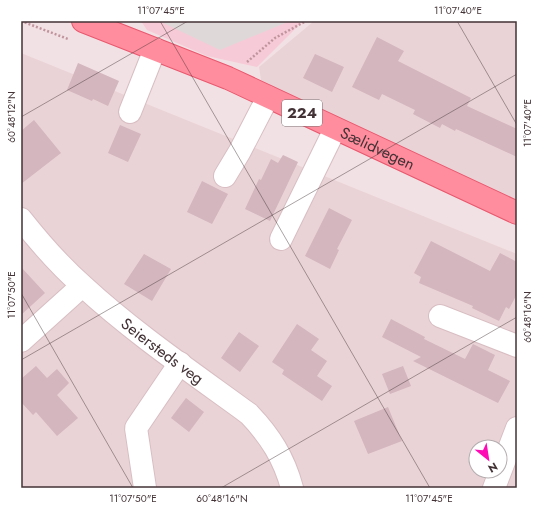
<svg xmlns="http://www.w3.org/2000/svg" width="538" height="509" viewBox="0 0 538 509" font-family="Jost,sans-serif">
<rect width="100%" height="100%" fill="#f2e1e4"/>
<path fill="#ead3d7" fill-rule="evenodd" d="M314 21H517V203L444 172 261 80 259 67Z
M21 53 517 254V488H21ZM476 447H500V471H476Z"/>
<path fill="#f6cad6" d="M141 21H303L257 67 207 56 147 30Z"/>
<path fill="#dfd8d9" d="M159 21H290L220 50Z"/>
<path fill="#d3b6be" d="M377 37 404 51 398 61 471 98 467 106 517 129V157L456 129 455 131 442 124 440 128 413 114 415 110 382 94 379 100 352 87Z
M315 54 344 67 332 92 303 78Z
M78 63 119 81 108 106 93 99 92 101 67 90Z
M34 120 61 153 21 184V131Z
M120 125 141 134 128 162 108 153Z
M283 155 298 162 270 221 245 209 259 179 261 180 271 159 278 163Z
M202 181 228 194 212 224 187 212Z
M329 208 352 220 337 249 339 250 330 269 305 256Z
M431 241 490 271 500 253 517 262V294L509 309 506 307 499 321 472 308 473 306 419 283 421 277 414 273Z
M144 254 171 269 152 301 124 284Z
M21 267 45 293 21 315Z
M391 319 425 337 424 339 465 359 473 344 495 355 488 370 510 381 498 403 413 361 421 357 382 337Z
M297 324 319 339 311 350 327 361 317 376 332 386 322 401 282 374 284 370 272 362Z
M239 332 259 346 240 372 221 358Z
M36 366 47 378 57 369 69 383 57 395 78 418 57 436 36 412 33 415 21 402V379Z
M403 366 411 386 390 394 382 374Z
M186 398 204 412 189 432 171 418Z
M388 407 402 441 368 454 354 421Z"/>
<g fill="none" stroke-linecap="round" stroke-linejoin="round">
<defs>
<g id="minor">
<path d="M130 112 155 49"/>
<path d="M225 176 240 151 268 97"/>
<path id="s1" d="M21 219C40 243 60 266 83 286 134 333 193 373 249 414 270 436 284 458 292 488"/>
<path d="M281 239 335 129"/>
<path d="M440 316 517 346"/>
<path d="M21 341 82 286"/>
<path d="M145 488 136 428 180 363"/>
<path d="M494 488 517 428"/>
</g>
<g id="major">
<path id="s2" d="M83 21 228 78 517 213"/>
</g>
</defs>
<use href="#minor" stroke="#d8bec3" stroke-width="24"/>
<use href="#major" stroke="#e9586e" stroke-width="24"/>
<path stroke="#c0949d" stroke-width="2.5" stroke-dasharray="2 2" stroke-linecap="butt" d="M21 21 68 39
M247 62 275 38 306 21"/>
<use href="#minor" stroke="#fff" stroke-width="22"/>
<use href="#major" stroke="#ff8d9d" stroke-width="22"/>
</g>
<path fill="none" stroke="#433236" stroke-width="1" stroke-opacity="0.45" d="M160 21 430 488M457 21 517 125M21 117 188 21M21 293 133 488M21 360 517 74M221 488 517 317"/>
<g text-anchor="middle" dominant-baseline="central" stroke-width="3" stroke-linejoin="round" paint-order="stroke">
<rect fill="#fff" stroke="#7b7072" stroke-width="1" x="282" y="100" width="40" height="26" rx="3"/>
<g font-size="15" font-weight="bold" fill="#433236">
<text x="302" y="113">224</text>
</g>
<g font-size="16" fill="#433236" stroke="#fff">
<text stroke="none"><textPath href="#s2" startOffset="321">Sælidvegen</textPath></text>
<text stroke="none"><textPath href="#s1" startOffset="194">Seiersteds veg</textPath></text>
</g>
</g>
<rect width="538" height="509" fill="none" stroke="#ffffff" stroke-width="44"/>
<g transform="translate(488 459) rotate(150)"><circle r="19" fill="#ffffff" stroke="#b4adaf"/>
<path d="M0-3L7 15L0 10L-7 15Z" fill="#ff0bb6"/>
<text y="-6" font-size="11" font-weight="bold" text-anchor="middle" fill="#433236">N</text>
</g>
<rect x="22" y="22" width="494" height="465" fill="none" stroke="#433236" stroke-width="1.5"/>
<g font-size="10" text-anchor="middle" fill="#433236">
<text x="161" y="14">11°07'45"E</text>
<text x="458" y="14">11°07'40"E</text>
<text transform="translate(11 117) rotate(-90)" y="4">60°48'12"N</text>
<text transform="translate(527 123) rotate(-90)" y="4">11°07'40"E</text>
<text transform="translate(11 295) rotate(-90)" y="4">11°07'50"E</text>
<text transform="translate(527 317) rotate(-90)" y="4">60°48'16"N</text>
<text x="133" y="502">11°07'50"E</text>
<text x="222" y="502">60°48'16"N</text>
<text x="429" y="502">11°07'45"E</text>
</g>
</svg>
